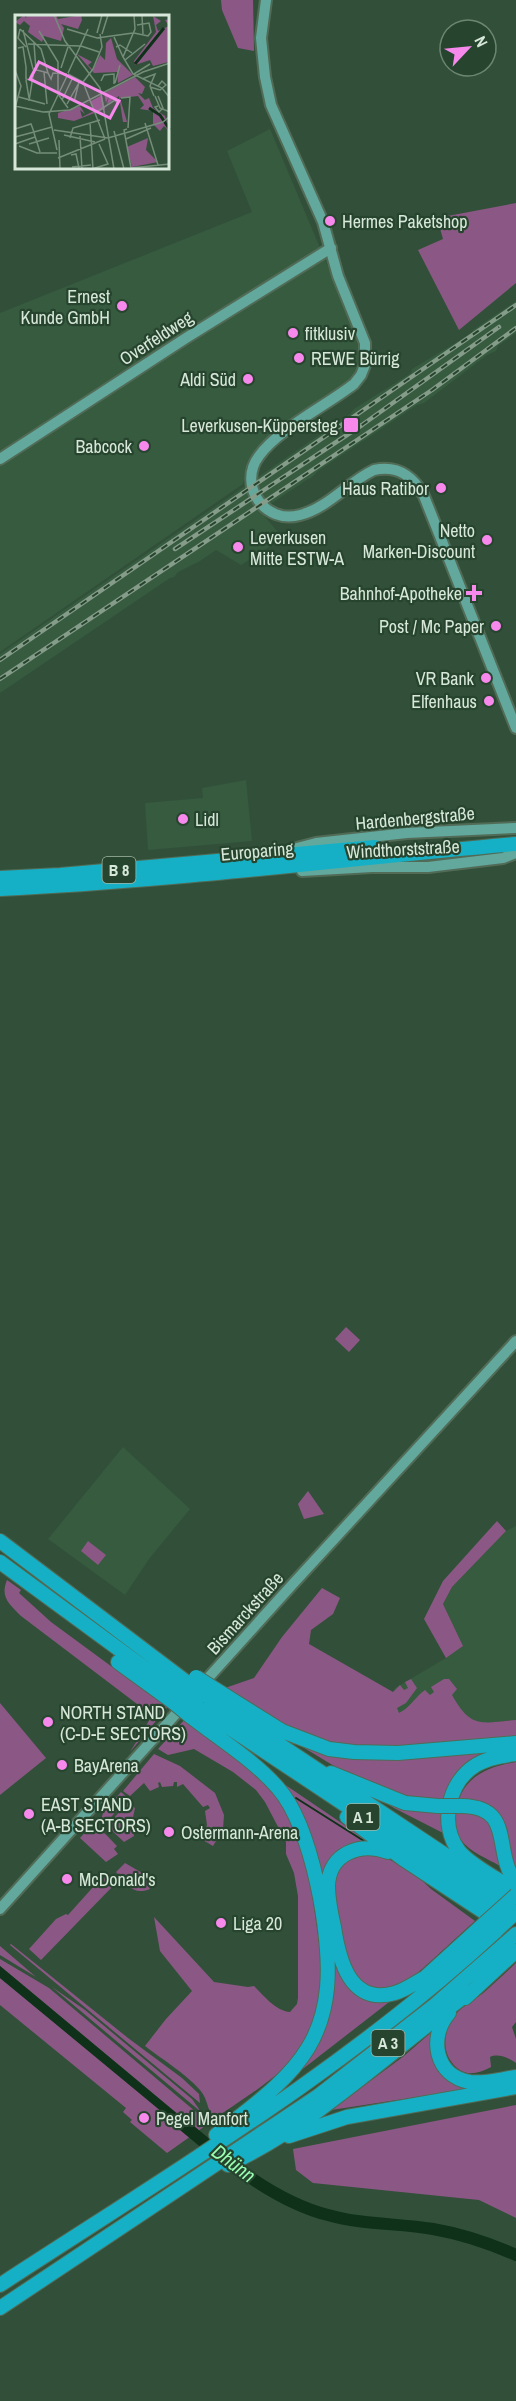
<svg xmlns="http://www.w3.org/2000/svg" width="516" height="2401" viewBox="0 0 516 2401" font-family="'Archivo Narrow',sans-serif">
<rect width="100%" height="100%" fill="#325039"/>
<path fill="#365b3f" d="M270 129 355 331 362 350 361 361 356 376 260 445 249 461 243 484 0 652V313L252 212 227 151Z
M516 301V333L498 346 496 351 487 355 424 403 417 405 318 471 311 478 308 479 260 511 283 538 241 565 216 550 200 561 178 572 174 577 170 578 0 693V654L350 414 354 409 411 373 412 369 472 333 473 330Z
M246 780 252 841 148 850 145 803 203 798 202 788Z
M123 1447 190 1509 149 1559 125 1595 48 1539Z
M516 1526V1720L439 1728 399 1717 393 1692 395 1688 446 1658 463 1646 443 1604 452 1587 506 1531Z"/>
<path fill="#8b5885" d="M221 0H253L254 51 238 48 222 10Z
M516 203V283L459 330 418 250 443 239 437 218Z
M346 1327 360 1340 349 1352 335 1339Z
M308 1491 324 1514 304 1519 298 1504Z
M497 1521 506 1531 452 1587 443 1604 463 1646 446 1658 424 1619 443 1581Z
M88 1541 106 1555 98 1565 81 1551Z
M7 1580 21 1590 19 1593 51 1622 153 1697 159 1701 162 1698 170 1704 130 1752 150 1719 145 1710 21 1616C9 1604 0 1597 7 1580Z
M322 1588 340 1598 333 1614 311 1630 309 1644 393 1692 400 1685 404 1690 408 1688 405 1682 411 1679 417 1688 406 1703 397 1708 399 1713C410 1708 415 1697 425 1690L430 1695 434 1692 431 1687 444 1679H449L457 1689 452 1695C471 1729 481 1723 516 1720V1737C450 1743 361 1760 299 1734 273 1723 249 1703 225 1688L254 1678 282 1637Z
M0 1703 46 1758 0 1795Z
M186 1718C213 1741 254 1767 275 1795 304 1833 311 1882 317 1928 319 1944 322 1961 322 1978 322 2000 316 2025 305 2043 287 2074 243 2098 214 2119 207 2110 208 2099 200 2090 185 2073 163 2060 145 2046L166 2019 192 1991 160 1951 154 1917 214 1982 248 1987 254 1986C264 1996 276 2011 290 2012L297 2004 298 1998V1896L294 1873 286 1854V1842L265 1802 256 1790 233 1772 194 1749 168 1755 158 1749Z
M301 1746 323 1753 516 1747 482 1756 442 1815 443 1833 394 1808 375 1796 406 1798 344 1772Z
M154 1754 180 1766 215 1793 224 1815 223 1829 213 1846 203 1840 207 1825 205 1811 210 1808 208 1805 203 1807 183 1784 177 1787V1782H174L173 1786 162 1787 160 1782 158 1783 159 1787 150 1791 144 1783 130 1796 123 1791Z
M516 1762V1875L510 1853 507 1828 496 1811 487 1817 500 1843V1866C488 1859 470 1852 461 1840 456 1833 455 1823 456 1814 459 1779 485 1767 516 1762Z
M284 1784 365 1839 368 1843 322 1880C315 1844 305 1814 284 1784Z
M121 1792 128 1798 105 1824 101 1820 103 1813Z
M128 1802 135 1808 132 1822 134 1836 124 1842 107 1826Z
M90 1827C101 1827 109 1838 117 1846L114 1849 118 1854 106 1862 80 1838Z
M377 1852 416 1875 431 1889 475 1921C463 1931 404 1988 395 1990 379 1993 360 1985 351 1972 343 1962 332 1890 335 1877 336 1870 343 1863 347 1858Z
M125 1863 156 1881 149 1887 150 1889C133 1896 127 1884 116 1872Z
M103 1876 113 1886 41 1960 29 1949 56 1919 66 1914 68 1915Z
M11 1944 128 2038 182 2078 199 2094 200 2103 10 1945Z
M0 1946 36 1977 0 1955Z
M333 1957 348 1985 393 1999 295 2075 309 2057Z
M0 1959 49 1988 209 2123 198 2131 0 1966Z
M516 1963V2022L512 2027 516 2039V2063C509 2058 498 2053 490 2057L491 2067C479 2073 468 2077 457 2068 440 2054 443 2029 456 2014 463 2006 474 2000 482 1994 494 1984 505 1973 516 1963Z
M0 1978 177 2123 191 2136 167 2153 130 2122 132 2120 123 2112 126 2108 0 2005Z
M52 1987 85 2010 192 2099 201 2112Z
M434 2030C426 2066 439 2076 470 2089L331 2110 404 2056Z
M516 2105V2218L479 2200 313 2183 296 2170 293 2149Z"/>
<path fill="#0f3119" d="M0 1966 198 2131 191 2136 0 1978Z"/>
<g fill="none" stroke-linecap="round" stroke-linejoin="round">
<path stroke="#0f3119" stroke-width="2" d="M296 1798 364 1841"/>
<path stroke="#0f3119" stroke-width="12" d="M181 2123C224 2159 273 2201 328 2215 363 2225 398 2223 433 2229 462 2234 489 2243 516 2255"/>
<defs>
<path id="secondary" d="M266 0 261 38 265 77 271 105 323 222 338 276 365 343V365L361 375 354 384C327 405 277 430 259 456 237 485 265 525 300 515 328 508 348 482 374 470 398 465 413 476 424 496L516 728
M0 459 186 338 331 248
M293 849 316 843 407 833 516 828
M302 871 372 867H428L503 858 516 853
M0 1909 291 1586 516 1341"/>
<path id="highway" d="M0 878 60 875 375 847
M0 889C172 881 344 859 516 844
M0 1541 189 1684
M0 1562 180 1694
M118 1662 173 1702
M215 1689 282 1731 329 1749 354 1752 398 1753 516 1743
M208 1697 516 1902
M198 1707 509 1914
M190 1716C218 1738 255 1761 278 1788 312 1826 332 1937 327 1988 325 2009 319 2030 308 2048 286 2084 248 2109 216 2135
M516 1754C502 1756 488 1758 476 1765 448 1782 439 1825 459 1851 471 1866 500 1880 516 1891
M331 1773 405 1803 438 1806
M462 1806C516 1807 492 1853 516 1882
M347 1817 403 1859 499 1922
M388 1852C360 1842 329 1853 328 1886 328 1900 331 1914 334 1927 339 1960 350 2006 395 1993 405 1990 415 1983 424 1978
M418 1984 485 1923
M465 1998 516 1951
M449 2013C428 2037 435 2076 470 2082 485 2084 501 2079 516 2077
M289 2136 347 2117 516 2087
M228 2165C318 2122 391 2051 470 1992
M0 2285C170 2174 347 2069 496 1931
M0 2308 318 2096 435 2005 516 1934"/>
</defs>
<use href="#secondary" stroke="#516b57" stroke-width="14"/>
<use href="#highway" stroke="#516b57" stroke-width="16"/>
<use href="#secondary" stroke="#62a89c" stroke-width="10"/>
<use href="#highway" stroke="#16b0c6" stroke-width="14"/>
<defs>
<path id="rail" d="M175 549 362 425 499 327
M0 660 516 305
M0 679 432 390 516 328"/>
</defs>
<use href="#rail" stroke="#849c89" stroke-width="4.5"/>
<use href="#rail" stroke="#27452e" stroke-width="2" stroke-dasharray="7" stroke-linecap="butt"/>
<defs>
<path id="highway-bridge" d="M196 1677 215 1689
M189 1684 208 1697
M180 1694 198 1707
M173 1702 190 1716
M438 1806H462
M485 1923 516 1895
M496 1931 516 1912"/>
</defs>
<use href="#highway-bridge" stroke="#516b57" stroke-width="16" stroke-linecap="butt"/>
<use href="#highway-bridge" stroke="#16b0c6" stroke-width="14"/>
</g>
<g fill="#f788ec" stroke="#27452e" stroke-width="2">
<circle cx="330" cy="221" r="6"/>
<circle cx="122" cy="306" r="6"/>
<circle cx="293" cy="333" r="6"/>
<circle cx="299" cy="358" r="6"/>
<circle cx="248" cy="379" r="6"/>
<rect x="343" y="417" width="16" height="16" rx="3"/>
<circle cx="144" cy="446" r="6"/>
<circle cx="441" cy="488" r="6"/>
<circle cx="487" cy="540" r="6"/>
<circle cx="238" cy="547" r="6"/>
<path d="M471 584h6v6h6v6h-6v6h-6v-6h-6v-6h6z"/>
<circle cx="496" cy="626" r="6"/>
<circle cx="486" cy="678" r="6"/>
<circle cx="489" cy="701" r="6"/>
<circle cx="183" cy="819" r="6"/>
<circle cx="48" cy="1722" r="6"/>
<circle cx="62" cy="1765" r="6"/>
<circle cx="29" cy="1814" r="6"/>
<circle cx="169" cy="1832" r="6"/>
<circle cx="67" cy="1879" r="6"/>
<circle cx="221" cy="1923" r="6"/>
<circle cx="144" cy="2118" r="6"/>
</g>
<g text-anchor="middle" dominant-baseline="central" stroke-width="4.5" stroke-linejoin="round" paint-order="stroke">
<g fill="#27452e" stroke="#a2b7a6" stroke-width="1.5">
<rect x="102.5" y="857" width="33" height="26" rx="4.5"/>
<rect x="346.5" y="1804" width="33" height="26" rx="4.5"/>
<rect x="371.5" y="2030" width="33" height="26" rx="4.5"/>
</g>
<g font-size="16" font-weight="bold" fill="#d7e8da">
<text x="119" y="870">B 8</text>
<text x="363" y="1817">A 1</text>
<text x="388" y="2043">A 3</text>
</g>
<g font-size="18" fill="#d7e8da" stroke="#27452e" text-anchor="start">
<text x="342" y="221">Hermes Paketshop</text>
<text x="110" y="296" text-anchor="end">Ernest<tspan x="110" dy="21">Kunde GmbH</tspan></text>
<text x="305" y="333">fitklusiv</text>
<text x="311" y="358">REWE Bürrig</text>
<text x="236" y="379" text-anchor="end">Aldi Süd</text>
<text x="338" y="425" text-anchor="end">Leverkusen-Küppersteg</text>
<text x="132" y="446" text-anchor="end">Babcock</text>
<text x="429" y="488" text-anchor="end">Haus Ratibor</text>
<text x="475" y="530" text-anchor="end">Netto<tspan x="475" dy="21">Marken-Discount</tspan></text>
<text x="250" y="537">Leverkusen<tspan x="250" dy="21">Mitte ESTW-A</tspan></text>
<text x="462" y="593" text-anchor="end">Bahnhof-Apotheke</text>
<text x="484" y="626" text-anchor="end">Post / Mc Paper</text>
<text x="474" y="678" text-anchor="end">VR Bank</text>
<text x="477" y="701" text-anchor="end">Elfenhaus</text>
<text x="195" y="819">Lidl</text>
<text x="60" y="1712">NORTH STAND<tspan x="60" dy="21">(C-D-E SECTORS)</tspan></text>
<text x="74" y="1765">BayArena</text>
<text x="41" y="1804">EAST STAND<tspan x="41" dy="21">(A-B SECTORS)</tspan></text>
<text x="181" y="1832">Ostermann-Arena</text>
<text x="79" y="1879">McDonald's</text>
<text x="233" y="1923">Liga 20</text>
<text x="156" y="2118">Pegel Manfort</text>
</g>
<g font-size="18" fill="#d7e8da" stroke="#27452e">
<text transform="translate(156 338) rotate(-33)">Overfeldweg</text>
<text transform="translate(415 818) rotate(-5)">Hardenbergstraße</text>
<text transform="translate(403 849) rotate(-3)">Windthorststraße</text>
<text transform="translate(257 851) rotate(-5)">Europaring</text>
<text transform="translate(245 1613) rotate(-48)">Bismarckstraße</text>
</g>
<g font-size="20" font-style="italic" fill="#9affb3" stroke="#27452e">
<text transform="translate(234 2163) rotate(37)">Dhünn</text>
</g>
</g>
<g transform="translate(15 15)">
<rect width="154" height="154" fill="#325039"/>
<path d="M9 0 11 3 12 0H41L43 4 66 0 67 5 63 14 46 9 49 13 46 26 29 21 27 27 13 17 15 11 9 6 5 10 0 7ZM138 1 146 6 141 10 143 16 154 11 150 5 155 4 154 47 138 51 135 45 120 50 119 46 141 17ZM96 23 102 44 118 60 103 68 102 57 79 58 62 39 77 47 73 50 78 55 85 40 90 45 91 28ZM120 62 130 72 127 79 123 78 130 85 134 83 138 93 150 101 154 116 149 111 145 116 138 109V96L125 94 129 90 123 81 105 83 112 107H108L104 81 92 89 95 78 91 88 89 78ZM87 80 90 94 59 106 43 103V98L65 91 70 99 65 95 67 102 79 96 75 87 67 91ZM133 123 131 135 143 147 117 152 112 132Z" fill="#8b5885"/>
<path fill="none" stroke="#0f3119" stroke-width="3" d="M120 49 149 13M134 93 145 100 155 115"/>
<path fill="none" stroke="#748d79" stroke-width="1.5" d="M39 0 50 26 85 73 99 154M119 0 120 14 108 42 118 59 147 73 155 83M127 1 128 19M5 14 26 34 33 58M5 14 3 23 11 32M52 14 82 23 118 18M8 15 18 54 33 58 36 64 38 58 52 59M24 16 43 47V79L53 93M82 18 87 0M119 18 133 21 136 17 134 8 122 10M87 19 93 0M99 22 108 42M19 28 21 56M13 29 65 31M66 31 84 37M101 32 105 30 117 38M3 33 8 32 11 52M64 34 73 14M110 45 130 29M11 52V64L30 70M46 53 53 32M0 55 6 71 0 93M29 57 32 89M53 58 64 34M53 59 68 67 90 124M119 59 135 49M127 64 140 59 135 71 139 81M11 65 14 83M86 66 89 60 99 59V69M68 67 78 54 87 32 85 19M100 68 105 50M135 72 145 75 151 70 147 66 143 71M140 81 145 93 155 97M4 82 30 89M106 83 115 82 113 113M47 85 58 62M14 86 19 55M59 87 64 67M52 89 65 66M0 91 28 97 55 95 128 57 155 48M143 91 140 92 144 97 148 93 143 81M80 98 100 85 103 89M75 108 78 154M130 108 143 150M0 114 16 109 19 117M112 114 109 115 116 153M39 115 93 123 148 107 155 101M99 116 109 154M19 117 37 112M19 118 25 137M49 120 80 127M65 121 67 154M0 122 19 117M55 123 58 113 85 105M111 124 136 113M44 125 45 154M0 129 20 122M14 129 34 123M4 131 22 138H42M42 135 34 99 52 61M56 140 61 139 64 153M43 143 90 124M57 152 76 150M77 154 93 149 84 129M106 154 155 149"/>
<path fill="#f788ec" fill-opacity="0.15" stroke="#f788ec" stroke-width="3" d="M24 47 104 86 95 103 15 64Z"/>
<rect width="154" height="154" fill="none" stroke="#d7e8da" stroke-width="3"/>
</g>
<g transform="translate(468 48) rotate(64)"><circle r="28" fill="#27452e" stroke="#6d8673" stroke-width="1.5"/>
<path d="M0-4.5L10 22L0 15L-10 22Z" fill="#f788ec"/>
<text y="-9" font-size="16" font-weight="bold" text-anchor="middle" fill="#d7e8da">N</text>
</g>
</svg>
